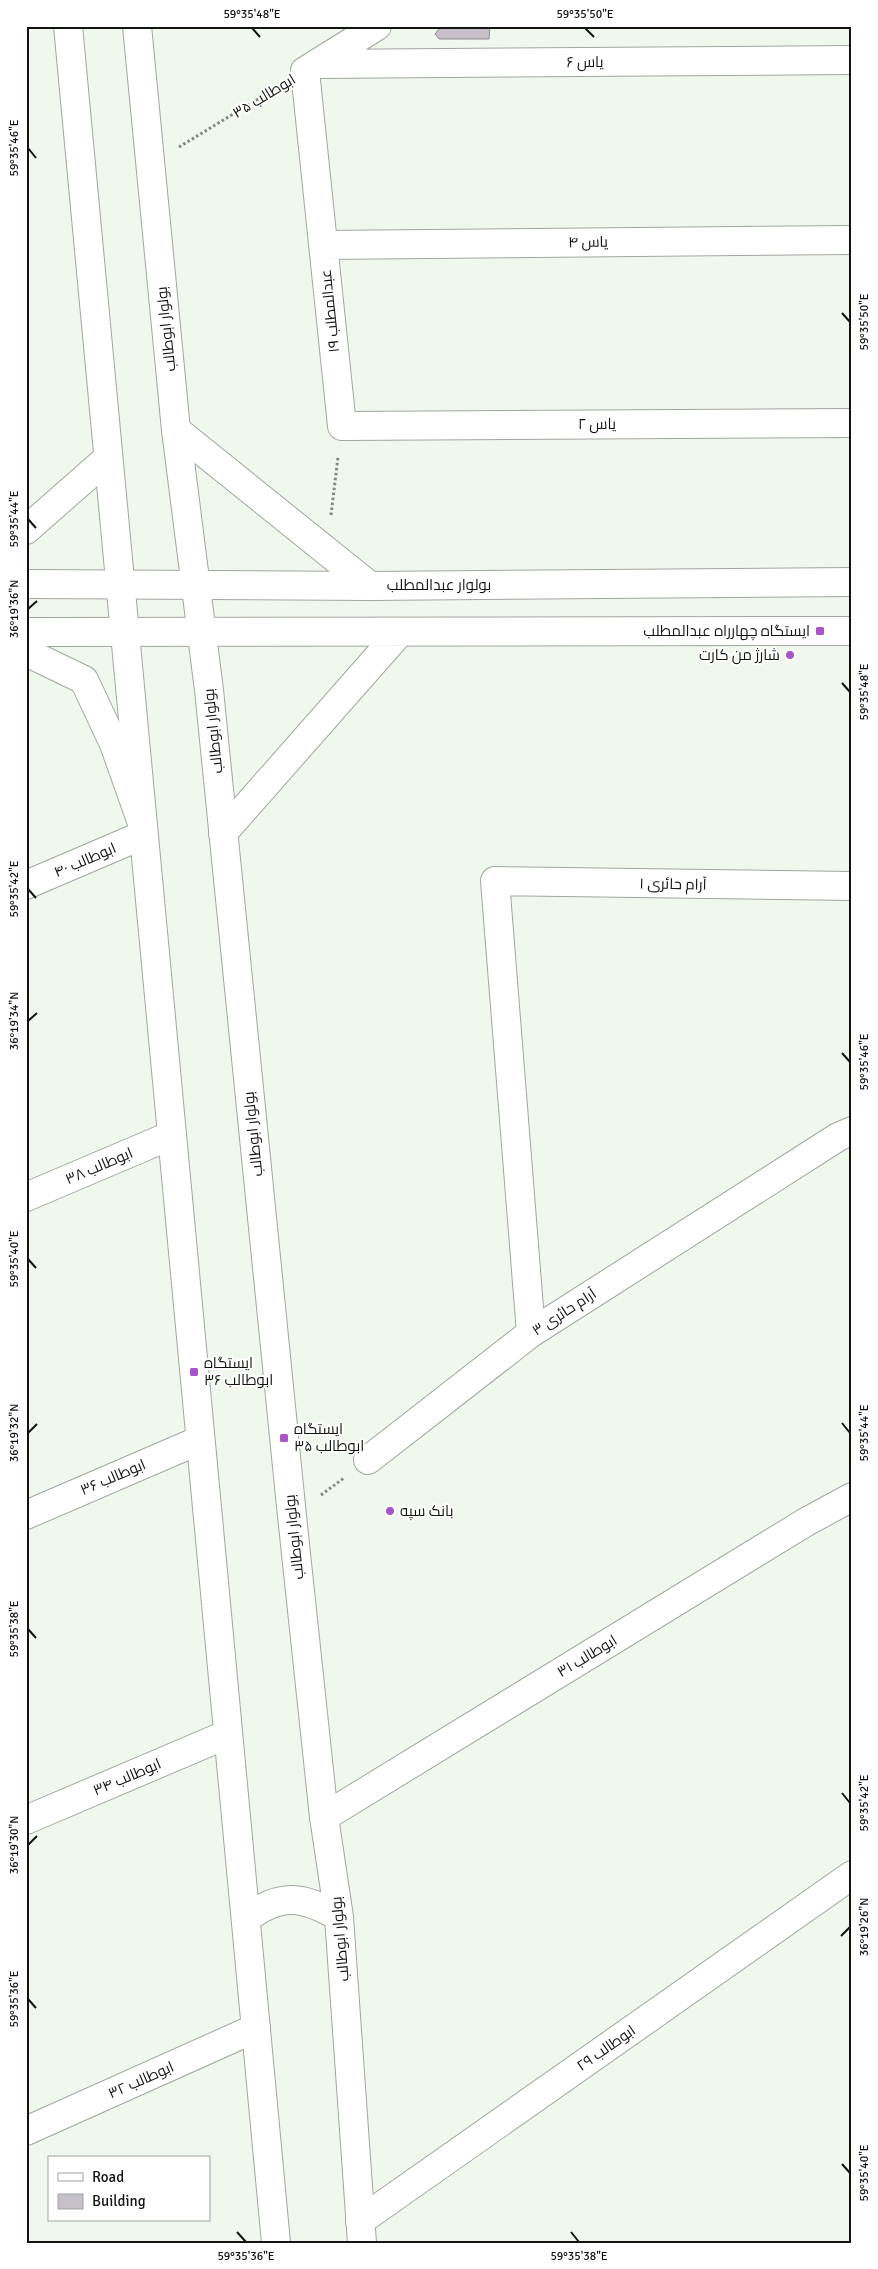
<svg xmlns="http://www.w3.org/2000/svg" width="878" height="2269" viewBox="0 0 878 2269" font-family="Signika,Cairo,sans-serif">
<rect width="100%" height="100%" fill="#f0f8ee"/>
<path fill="#c7c0ca" stroke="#928c95" d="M441 26H490L489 39H439L435 34Z"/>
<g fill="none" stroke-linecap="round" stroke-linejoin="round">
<defs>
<path id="minor" d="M377 26 305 71 342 426 852 423
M317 64 852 60
M323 245 852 240
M26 885 143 835
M26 1197 172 1135
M531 1333 495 881 852 886
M368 1460 531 1333 838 1137 852 1131
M26 1515 200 1440
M324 1817 806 1522 852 1497
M26 1820 228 1734
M26 2131 256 2028
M360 2221 852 1875"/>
<path id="secondary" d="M68 26 276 2243
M137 26 176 430 209 690 292 1516 324 1817 339 1917 362 2243
M246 1919C280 1892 304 1896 339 1917"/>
<path id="primary" d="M176 430 370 586
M26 530 108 458
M26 584 370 586 852 582
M26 632 852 631
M26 652 84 680 114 744 142 823
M223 833 400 632"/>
</defs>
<use href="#minor" stroke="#a0a79e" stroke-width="30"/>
<use href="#secondary" stroke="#a0a79e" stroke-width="30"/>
<use href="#primary" stroke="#a0a79e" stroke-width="30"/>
<path stroke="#828780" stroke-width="3" stroke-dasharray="2.5 2.5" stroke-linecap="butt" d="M179 147 276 88
M331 515 338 457
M321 1495 344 1478"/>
<use href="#minor" stroke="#fff" stroke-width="28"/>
<use href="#secondary" stroke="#fff" stroke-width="28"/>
<use href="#primary" stroke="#fff" stroke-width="28"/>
</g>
<path fill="none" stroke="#121411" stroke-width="2" d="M252 28 260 37M585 28 594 37M28 148 36 158M842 313 850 322M28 519 36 528M28 609 37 601M842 683 850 692M28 889 36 898M28 1021 37 1013M842 1053 850 1062M28 1259 36 1268M842 1423 850 1433M28 1433 37 1424M28 1629 36 1638M842 1793 850 1803M28 1845 37 1836M841 1936 850 1927M28 1999 36 2008M842 2164 850 2173M237 2232 246 2242M571 2232 579 2242"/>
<g fill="#a656c6" stroke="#fff" stroke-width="2">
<rect x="815" y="626" width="10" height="10" rx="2.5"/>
<circle cx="790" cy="655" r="5"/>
<rect x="189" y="1367" width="10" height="10" rx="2.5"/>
<rect x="279" y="1433" width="10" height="10" rx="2.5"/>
<circle cx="390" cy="1511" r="5"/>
</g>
<g text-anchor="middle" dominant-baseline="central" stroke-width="4" stroke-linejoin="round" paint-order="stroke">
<g font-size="15" fill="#121411" stroke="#fff">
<text x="585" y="62">یاس ۶</text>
<text transform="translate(264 96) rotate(-31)">ابوطالب ۳۵</text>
<text transform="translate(588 242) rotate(-1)">یاس ۴</text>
<text transform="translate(330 311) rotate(-96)">عبدالمطلب ۱۹</text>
<text transform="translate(166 329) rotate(-96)">بولوار ابوطالب</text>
<text x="597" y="424">یاس ۲</text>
<text x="439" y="585">بولوار عبدالمطلب</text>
<text transform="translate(213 731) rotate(-96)">بولوار ابوطالب</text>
<text transform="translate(85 860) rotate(-23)">ابوطالب ۴۰</text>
<text transform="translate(673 884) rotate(1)">آرام حائری ۱</text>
<text transform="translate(253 1134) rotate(-96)">بولوار ابوطالب</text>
<text transform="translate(99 1166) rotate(-23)">ابوطالب ۳۸</text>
<text transform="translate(564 1312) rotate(-33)">آرام حائری ۳</text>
<text transform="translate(113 1477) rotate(-23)">ابوطالب ۳۶</text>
<text transform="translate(294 1537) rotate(-96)">بولوار ابوطالب</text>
<text transform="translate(587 1656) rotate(-31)">ابوطالب ۳۱</text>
<text transform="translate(127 1777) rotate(-23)">ابوطالب ۳۴</text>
<text transform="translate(340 1939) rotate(-95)">بولوار ابوطالب</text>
<text transform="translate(606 2048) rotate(-35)">ابوطالب ۲۹</text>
<text transform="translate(141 2080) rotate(-24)">ابوطالب ۳۲</text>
</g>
<g font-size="15" fill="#121411" stroke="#fff" text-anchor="start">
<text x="810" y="631" text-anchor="end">ایستگاه چهارراه عبدالمطلب</text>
<text x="780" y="655" text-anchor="end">شارژ من کارت</text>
<text x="204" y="1363">ایستگاه<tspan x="204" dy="17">ابوطالب ۳۶</tspan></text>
<text x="294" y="1429">ایستگاه<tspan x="294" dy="17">ابوطالب ۳۵</tspan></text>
<text x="400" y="1511">بانک سپه</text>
</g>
</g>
<rect width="878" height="2269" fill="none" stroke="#ffffff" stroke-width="55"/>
<rect x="48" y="2156" width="162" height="65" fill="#ffffff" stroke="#a0a1a0"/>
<rect x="58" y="2173" width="25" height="8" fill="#ffffff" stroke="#a0a1a0"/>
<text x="92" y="2182" font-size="15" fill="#121411">Road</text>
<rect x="58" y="2194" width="25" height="15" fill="#c7c0ca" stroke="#a0a1a0"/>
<text x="92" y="2206" font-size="15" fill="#121411">Building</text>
<rect x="28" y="28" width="822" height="2214" fill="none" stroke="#121411" stroke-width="2"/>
<g font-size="12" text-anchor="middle" fill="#121411">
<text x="252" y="18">59°35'48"E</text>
<text x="585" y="18">59°35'50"E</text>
<text transform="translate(14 148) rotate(-90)" y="4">59°35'46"E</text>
<text transform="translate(864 322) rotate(-90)" y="4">59°35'50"E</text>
<text transform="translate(14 519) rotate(-90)" y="4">59°35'44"E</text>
<text transform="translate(14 609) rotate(-90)" y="4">36°19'36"N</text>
<text transform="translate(864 692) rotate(-90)" y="4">59°35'48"E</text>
<text transform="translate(14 889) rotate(-90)" y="4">59°35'42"E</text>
<text transform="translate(14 1021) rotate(-90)" y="4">36°19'34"N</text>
<text transform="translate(864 1062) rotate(-90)" y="4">59°35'46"E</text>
<text transform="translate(14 1259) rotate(-90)" y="4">59°35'40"E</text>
<text transform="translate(864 1433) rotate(-90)" y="4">59°35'44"E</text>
<text transform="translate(14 1433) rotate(-90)" y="4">36°19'32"N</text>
<text transform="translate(14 1629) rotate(-90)" y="4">59°35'38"E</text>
<text transform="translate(864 1803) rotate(-90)" y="4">59°35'42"E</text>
<text transform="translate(14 1845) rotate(-90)" y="4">36°19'30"N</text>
<text transform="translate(864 1927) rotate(-90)" y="4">36°19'26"N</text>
<text transform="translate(14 1999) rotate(-90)" y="4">59°35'36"E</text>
<text transform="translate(864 2173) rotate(-90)" y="4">59°35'40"E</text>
<text x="246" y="2260">59°35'36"E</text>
<text x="579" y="2260">59°35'38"E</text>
</g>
</svg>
